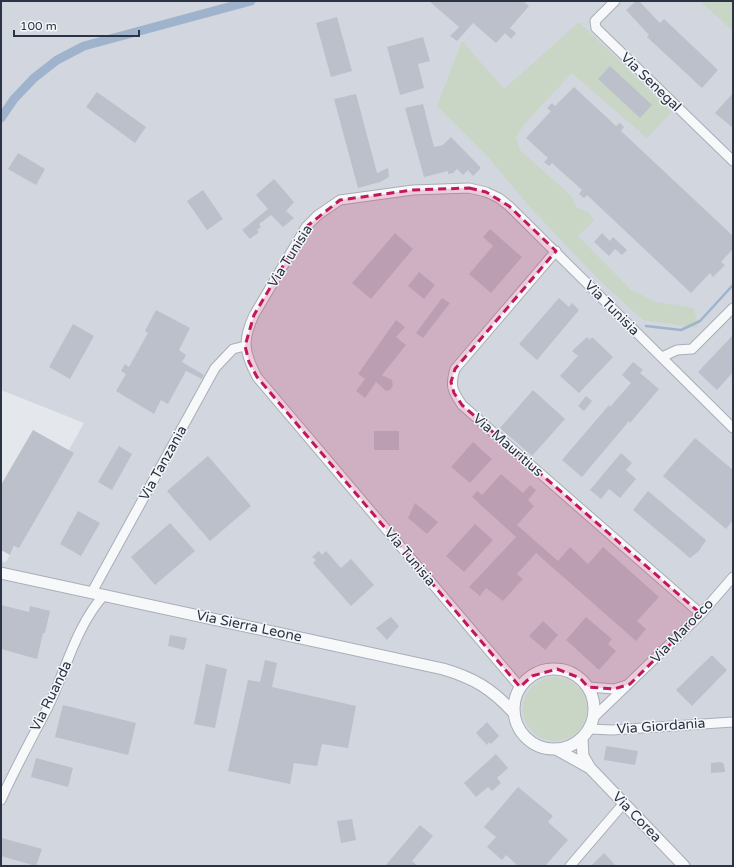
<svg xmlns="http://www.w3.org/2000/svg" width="734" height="867" viewBox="0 0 734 867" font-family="'Varela Round',sans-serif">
<rect width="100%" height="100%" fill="#e4e7ec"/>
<path fill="#d2d6de" d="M1 1H733V866H1V561L6 562 84 423 1 390Z"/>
<path fill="#c9d6c5" d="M700 1H733V31Z
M579 22 672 112 647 138 572 73 525 123 516 137 520 150 571 196 577 208 588 212 594 221 578 236 631 290 656 302 694 308 698 328 643 320 599 280 529 206 489 158 437 106 462 41 504 89Z
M523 709a32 32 0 1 1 64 0a32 32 0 1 1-64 0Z"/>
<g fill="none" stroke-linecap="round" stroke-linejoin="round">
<path stroke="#9fb4cc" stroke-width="2.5" d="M646 326 681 330 700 321 733 285"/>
<path stroke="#9fb4cc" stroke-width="9" d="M1 118 14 99 34 78 57 60 84 46 251 1"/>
</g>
<path fill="#bbc0ca" d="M429 1H523L529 6 510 28 516 33 511 39 505 33 496 43 473 23 457 41 450 36 459 27Z
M636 1H639L660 23 664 19 718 70 702 88 647 37 649 35 626 10Z
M337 17 352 71 331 77 316 23Z
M423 37 430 61 418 64 424 88 400 95 387 47Z
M610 66 652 105 640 118 598 79Z
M574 87 616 126 620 123 624 127 621 131 733 236V249L721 262 725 265 713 277 710 273 691 293 587 195 584 198 579 194 582 190 552 163 549 166 544 162 548 158 526 138 551 111 547 108 552 103 555 106Z
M97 92 146 127 135 143 86 107Z
M733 93V128L715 113Z
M356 94 377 173 388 168 389 177 380 182 358 188 334 99Z
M423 104 434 147 443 145 451 137 481 168 473 176 468 170 463 175 457 169 453 173 448 174V171L424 177 405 108Z
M18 153 45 169 36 185 8 169Z
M274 179 294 202 286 211 294 218 283 227 271 215 259 224 261 227 257 230 259 232 250 239 242 230 268 209 256 195Z
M203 190 223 219 207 230 187 201Z
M490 229 522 257 491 293 469 274 493 246 483 237Z
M395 233 413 249 371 299 352 283Z
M602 233 610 241 613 237 627 250 622 255 615 249 609 256 594 242Z
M419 272 435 285 424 299 408 286Z
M442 298 450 303 423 338 416 333Z
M559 298 569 307 572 303 579 310 537 360 519 344Z
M156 310 190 328 179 350 186 355 182 362 204 375 202 379 186 371 168 404 161 400 154 414 116 391 126 374 121 371 125 364 129 367 148 333 145 331Z
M396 320 405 327 396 337 406 345 382 375 392 380 393 386 390 390 386 391 376 382 365 398 356 391 365 379 358 374Z
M73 324 94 336 70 379 49 367Z
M733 335V372L717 390 698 372Z
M587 337 590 340 592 337 613 357 579 393 560 376 578 356 572 351Z
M633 362 643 370 640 373 659 389 630 423 629 421 582 477 562 460 609 405 610 407 631 383 622 375Z
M533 390 565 419 532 456 500 428Z
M586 396 592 401 584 411 578 406Z
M33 430 74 453 19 548 14 546 10 555 1 550V485Z
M374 431H399V450H374Z
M695 438 733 470V520L726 529 663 476Z
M473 442 492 459 470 483 451 467Z
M119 446 132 454 112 490 98 482Z
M621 453 632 463 626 470 636 479 620 498 609 489 601 499 590 490Z
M208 456 251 506 210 541 167 491Z
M501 474 523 493 530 485 536 490 528 500 534 506 517 525 558 561 570 547 588 564 603 547 659 597 637 621 646 629 636 641 536 553 517 574 523 579 503 601 486 588 480 596 469 587 516 537 472 497 477 491 482 495Z
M648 491 706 540 699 551 690 558 633 510Z
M415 503 438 522 427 534 408 518Z
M78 511 100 523 81 556 60 544Z
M170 523 195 551 155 585 131 557Z
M475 524 493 540 464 572 446 556Z
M319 551 322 555 326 551 341 568 351 559 374 585 351 606 313 563 316 560 312 557Z
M1 605 29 612 30 606 50 611 45 633H43L37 659 1 649Z
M391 617 399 626 387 640 376 628Z
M586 617 612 639 608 644 616 651 599 670 566 640Z
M543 621 558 635 545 650 529 636Z
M170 635 187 638 184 650 168 646Z
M712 655 727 670 692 706 676 690Z
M265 660 277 663 272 687 356 706 348 748 322 744 317 766 294 763 290 784 228 771 248 680 260 682Z
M206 664 227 669 215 728 194 724Z
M63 705 136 723 128 755 55 737Z
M487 722 499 736 491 744 489 742 487 745 476 733Z
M606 746 638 751 635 765 604 760Z
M496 754 508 768 497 778 501 783 492 791 488 787 476 797 464 783Z
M36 758 73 768 68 787 31 777Z
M721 762 724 764 725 772 711 773V763Z
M518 787 553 816 548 822 568 840 545 866H518L506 855 502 860 487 847 496 837 484 827Z
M352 819 356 840 341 843 337 821Z
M420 825 433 836 412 861 418 866H385Z
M2 838 42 849 36 866 1 856Z
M604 853 616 866H591Z"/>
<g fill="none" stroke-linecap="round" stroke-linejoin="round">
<defs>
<path id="minor" d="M615 1 595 21 596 28 733 161
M556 251 455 369C450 386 452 390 462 405L701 614
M662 357 677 350 692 349 733 308
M92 592 215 368 233 349 245 346
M520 687 257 377C244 352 242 341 254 315L306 227 318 215 340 200 413 190 469 188 486 192 499 198 509 206 733 428
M588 687 614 689 627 685
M594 717 701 614 733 577
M590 729 612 730 733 722
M1 800C15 768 32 738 48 707 66 670 76 626 104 595
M570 866 624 803"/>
<path id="tertiary" d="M1 573 443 669C474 678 492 689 514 713
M514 709a40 40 0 1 1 80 0a40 40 0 1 1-80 0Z
M582 739 583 756 590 768
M556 749 590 768 684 866"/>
</defs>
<use href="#minor" stroke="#a9aeb7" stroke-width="11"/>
<use href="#tertiary" stroke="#a9aeb7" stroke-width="13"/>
<use href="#minor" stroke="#f7f8fa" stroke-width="9"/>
<use href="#tertiary" stroke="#f7f8fa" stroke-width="11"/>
</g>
<path fill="#c2185b" fill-opacity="0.2" stroke="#c2185b" stroke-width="3" stroke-dasharray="8 5" stroke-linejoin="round" d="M469 188 486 192 509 206 556 251 455 369 451 382 454 393 462 405 701 614 630 684 614 689 588 687 580 678 557 669 532 676 520 687 257 377 249 362 245 346 254 315 306 227 340 200 413 190Z"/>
<g text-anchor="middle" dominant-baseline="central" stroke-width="3" stroke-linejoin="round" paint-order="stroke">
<g font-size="14" fill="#2b3445" stroke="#f4f6f9">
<text transform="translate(651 82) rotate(44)">Via Senegal</text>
<text transform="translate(290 256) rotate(-58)">Via Tunisia</text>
<text transform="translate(612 308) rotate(45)">Via Tunisia</text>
<text transform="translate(508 445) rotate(41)">Via Mauritius</text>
<text transform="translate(163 463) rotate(-61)">Via Tanzania</text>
<text transform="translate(410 557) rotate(50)">Via Tunisia</text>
<text transform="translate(249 626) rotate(12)">Via Sierra Leone</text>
<text transform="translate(682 631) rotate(-46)">Via Marocco</text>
<text transform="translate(51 696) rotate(-64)">Via Ruanda</text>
<text transform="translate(661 726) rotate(-4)">Via Giordania</text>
<text transform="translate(637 817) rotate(46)">Via Corea</text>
</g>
</g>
<rect width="734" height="867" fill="none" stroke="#2b3445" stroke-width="4"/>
<path d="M14 30v6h125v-6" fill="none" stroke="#2b3445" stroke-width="2"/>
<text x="20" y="30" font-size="12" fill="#2b3445" stroke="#f4f6f9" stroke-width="3" paint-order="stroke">100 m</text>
</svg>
